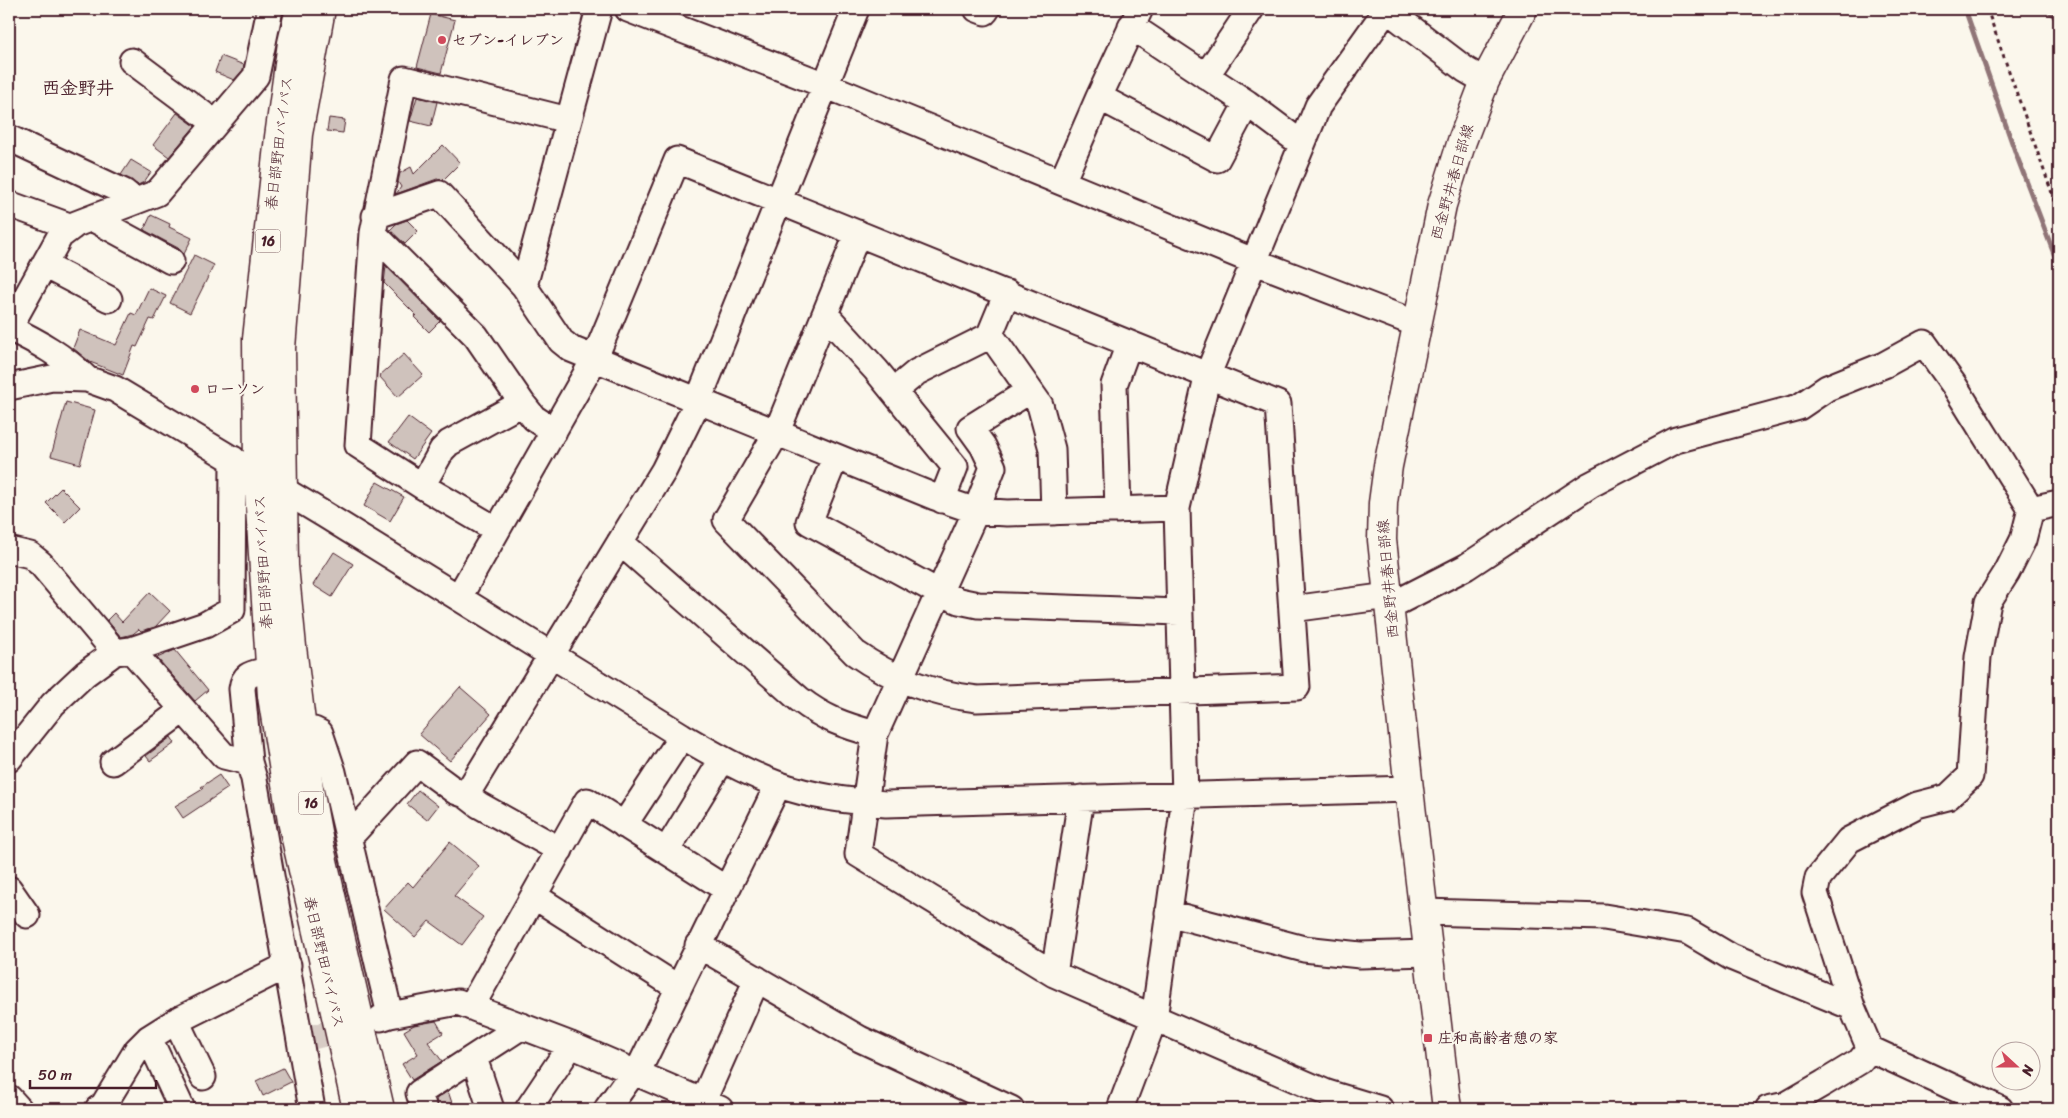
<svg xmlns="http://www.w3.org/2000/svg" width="2068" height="1118" viewBox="0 0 2068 1118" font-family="Sriracha,'Klee One',sans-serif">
<rect width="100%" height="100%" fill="#fbf7ec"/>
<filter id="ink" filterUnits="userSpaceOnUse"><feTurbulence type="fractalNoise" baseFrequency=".02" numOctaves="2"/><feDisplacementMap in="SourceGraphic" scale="10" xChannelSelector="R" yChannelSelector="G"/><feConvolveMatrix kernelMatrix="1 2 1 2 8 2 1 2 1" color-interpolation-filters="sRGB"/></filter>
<g filter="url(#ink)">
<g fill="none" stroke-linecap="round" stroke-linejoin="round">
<path stroke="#907477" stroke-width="5" d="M1965 9 2016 154 2059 267
M2047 9 2059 21"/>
</g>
<path fill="#cfc2bc" stroke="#4a1f2b" d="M431 14 455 20 441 73 417 67Z
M221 56 244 65 243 70 234 80 215 72Z
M417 97 437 102 431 126 410 121Z
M177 113 195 126 169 157 153 145Z
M329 118 345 120 343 133 327 131Z
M443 145 460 163 443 180 437 179 396 194 401 187 398 182 400 173 411 167 414 174Z
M131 160 151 172 144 182 138 185 121 175Z
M151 215 170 224 169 227 192 238 184 254 178 248 144 230Z
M407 220 418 231 405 244 390 230 396 224Z
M194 255 214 265 190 313 170 303Z
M386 266 440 321 429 332 414 317 416 315 384 283Z
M149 288 166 296 154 320 150 319 137 347 134 346 123 375 90 362 73 348 80 330 116 345 131 313 136 315Z
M404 354 423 375 398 397 379 376Z
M66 402 95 410 80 464 51 456Z
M408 417 431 434 413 459 389 442Z
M377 482 404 497 390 521 364 506Z
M61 488 80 507 65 522 46 503Z
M334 552 353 564 332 597 313 585Z
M150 592 170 611 155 627 141 631 139 629 133 634 121 637 107 620 114 613 122 622Z
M175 650 208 690 195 701 157 658Z
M460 687 491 714 450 761 419 734Z
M171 737 175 743 150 761 146 756Z
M219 775 228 788 183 818 175 806 203 789 201 787Z
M418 790 438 806 427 820 407 804Z
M450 842 479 866 454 896 483 917 462 945 429 921 415 937 384 909 408 882 413 887Z
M436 1021 443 1033 428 1042 442 1061 412 1080 402 1064 418 1054 404 1031 414 1025Z
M283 1068 291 1082 263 1096 256 1081Z
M448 1091 454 1109H438L436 1099Z"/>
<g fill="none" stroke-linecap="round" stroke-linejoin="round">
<path stroke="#d8ccc5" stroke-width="25" stroke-dasharray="25 12" stroke-linecap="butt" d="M313 1037 359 1025"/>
<defs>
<path id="minor" d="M628 9 825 85 1253 261 1417 324
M977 9 985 12 987 9
M1386 9 1466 70 1485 81
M1131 26 1247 103 1302 144
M132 61 215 123
M1206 76 1251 9
M1099 97 1217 159 1247 103
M9 138 124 192 135 201
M1062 182 1099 97 1140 9
M9 204 72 227
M375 216 439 194 524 286 561 341 571 349 935 497 976 511 1007 513 1177 508
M92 218 171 261
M373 233 476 336 522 403
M44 265 109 299
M524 286 599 9
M1007 293 990 334 1040 405 1052 449 1054 512
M825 314 876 370 955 467 942 500
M9 328 60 236 76 224 157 193 256 76 270 9
M9 328C39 342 63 356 87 379
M9 387 52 378 87 379 115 389 325 515 682 736C713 754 744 772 777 784 812 797 850 801 886 804L1409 789
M894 391 917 372 991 335
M1029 391 970 428 983 446 993 467 976 511 875 734 858 854 1054 974 1327 1093 1380 1109
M835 458 809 522 938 592 959 601 978 605 1179 612
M422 486 358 445 373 233 404 79 568 120
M2031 509 2059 503
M1118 510 1114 385 1129 344
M497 530 422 486 442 450 449 443 522 403 534 418 554 431
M620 542 799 699C825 719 843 725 875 734
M9 550 30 555 41 564 115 652
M459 597 594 360 677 160 1278 404 1297 687 977 699C932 694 892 679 855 653L726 520 776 434 858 233
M1390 606 1466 567 1590 485 1676 440 1799 407 1827 388 1884 365 1924 343 1954 385 2031 509 2023 540 2007 572 1988 602 1978 657 1970 776 1948 797 1917 805 1849 840 1818 878 1815 893 1852 1007 1870 1049 2000 1109
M1292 609 1388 596
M131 650 205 625 232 610 233 459
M269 670C254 674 244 672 242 689L249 762 254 779 312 1109
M301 731 314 730 320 733 333 772 390 1015
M9 759 53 704 85 674 115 652 131 650 224 756 249 762
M113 762 183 710
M624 825 682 736
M355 831 417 763 455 791 466 795
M560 850 479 805 466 795 664 470 698 401 856 9
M667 850 722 760
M9 889 27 915
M534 896 677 987
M1423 912 1604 917 1687 931 1731 957 1852 1007
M1168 913 1304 949 1360 955 1428 953
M698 945 860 1039 1011 1109
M1054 974 1081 798
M471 1007 587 801 726 889
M381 1018 390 1015 458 1002 571 1045 720 1109
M176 1021 203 1077
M149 1038 182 1109
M474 1058 491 1109
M637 1073 778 785
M9 1098 19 1109
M703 1101 757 979
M98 1109 103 1106 137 1050 149 1038 176 1021 288 965
M424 1109 419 1093 522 1026
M528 1109 571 1045
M607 1109 627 1081 631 1070
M1120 1109 1154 1019 1185 797 1177 508 1208 374 1318 106 1387 9
M1768 1109 1786 1105 1824 1083 1860 1061 1870 1049"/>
<path id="major" d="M1447 1109 1409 789 1382 540 1383 503 1388 466 1442 205 1462 141 1485 81 1523 9"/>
<path id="highway" d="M300 9 292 43 279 137 257 339 258 475 272 696 292 821 357 1109
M321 9 298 134 281 348 284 566 292 647 309 789 320 848 380 1109"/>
</defs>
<use href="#minor" stroke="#4a1f2b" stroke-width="29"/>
<use href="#major" stroke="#4a1f2b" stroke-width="31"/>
<use href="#highway" stroke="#4a1f2b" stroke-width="31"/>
<path stroke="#4a1f2b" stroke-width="3" stroke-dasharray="4 4" stroke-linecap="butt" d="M1987 9 2059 213"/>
<use href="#minor" stroke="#fbf7ec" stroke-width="25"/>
<use href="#major" stroke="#fbf7ec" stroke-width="28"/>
<use href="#highway" stroke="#fbf7ec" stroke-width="28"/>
</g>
</g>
<g fill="#d1495b" stroke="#fbf7ec" stroke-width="2">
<circle cx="442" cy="40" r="5"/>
<circle cx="195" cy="389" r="5"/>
<rect x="1423" y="1033" width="10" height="10" rx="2.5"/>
</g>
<g text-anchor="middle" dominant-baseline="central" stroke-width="4" stroke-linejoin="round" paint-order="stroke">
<g fill="#fbf7ec" stroke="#7f6065" stroke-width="1">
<rect x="255.5" y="229.5" width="25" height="23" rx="4"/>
<rect x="298.5" y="791.5" width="25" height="23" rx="4"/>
</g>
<g font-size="14" font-weight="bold" fill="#4a1f2b">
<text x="268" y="241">16</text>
<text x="311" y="803">16</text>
</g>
<g font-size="15" font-weight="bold" fill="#4a1f2b" stroke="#fbf7ec" text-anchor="start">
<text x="452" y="40">セブン-イレブン</text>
<text x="205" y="389">ローソン</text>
<text x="1438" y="1038">庄和高齢者憩の家</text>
</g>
<g font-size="15" fill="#4a1f2b" stroke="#fbf7ec">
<text transform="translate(279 143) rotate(-83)">春日部野田バイパス</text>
<text transform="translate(1452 182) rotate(-74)">西金野井春日部線</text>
<text transform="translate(263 562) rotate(-93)">春日部野田バイパス</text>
<text transform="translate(1388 579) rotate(-95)">西金野井春日部線</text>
<text transform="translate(324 962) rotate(77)">春日部野田バイパス</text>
</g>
<g font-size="18" font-weight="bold" fill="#4a1f2b" stroke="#fbf7ec">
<text x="78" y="88">西金野井</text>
</g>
</g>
<rect width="2068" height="1118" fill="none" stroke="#fbf7ec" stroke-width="30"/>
<rect x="15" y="15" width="2038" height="1088" fill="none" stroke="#4a1f2b" stroke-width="2" filter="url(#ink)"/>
<g transform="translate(2016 1066) rotate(111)"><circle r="24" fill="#fbf7ec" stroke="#b4a19f"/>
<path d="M0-4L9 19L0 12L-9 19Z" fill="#d1495b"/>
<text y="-8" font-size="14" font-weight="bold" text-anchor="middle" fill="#4a1f2b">N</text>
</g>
<path d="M30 1080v8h126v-8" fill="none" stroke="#4a1f2b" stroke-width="2.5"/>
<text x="38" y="1080" font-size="15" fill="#4a1f2b" stroke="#fbf7ec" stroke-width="4" paint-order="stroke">50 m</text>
</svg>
